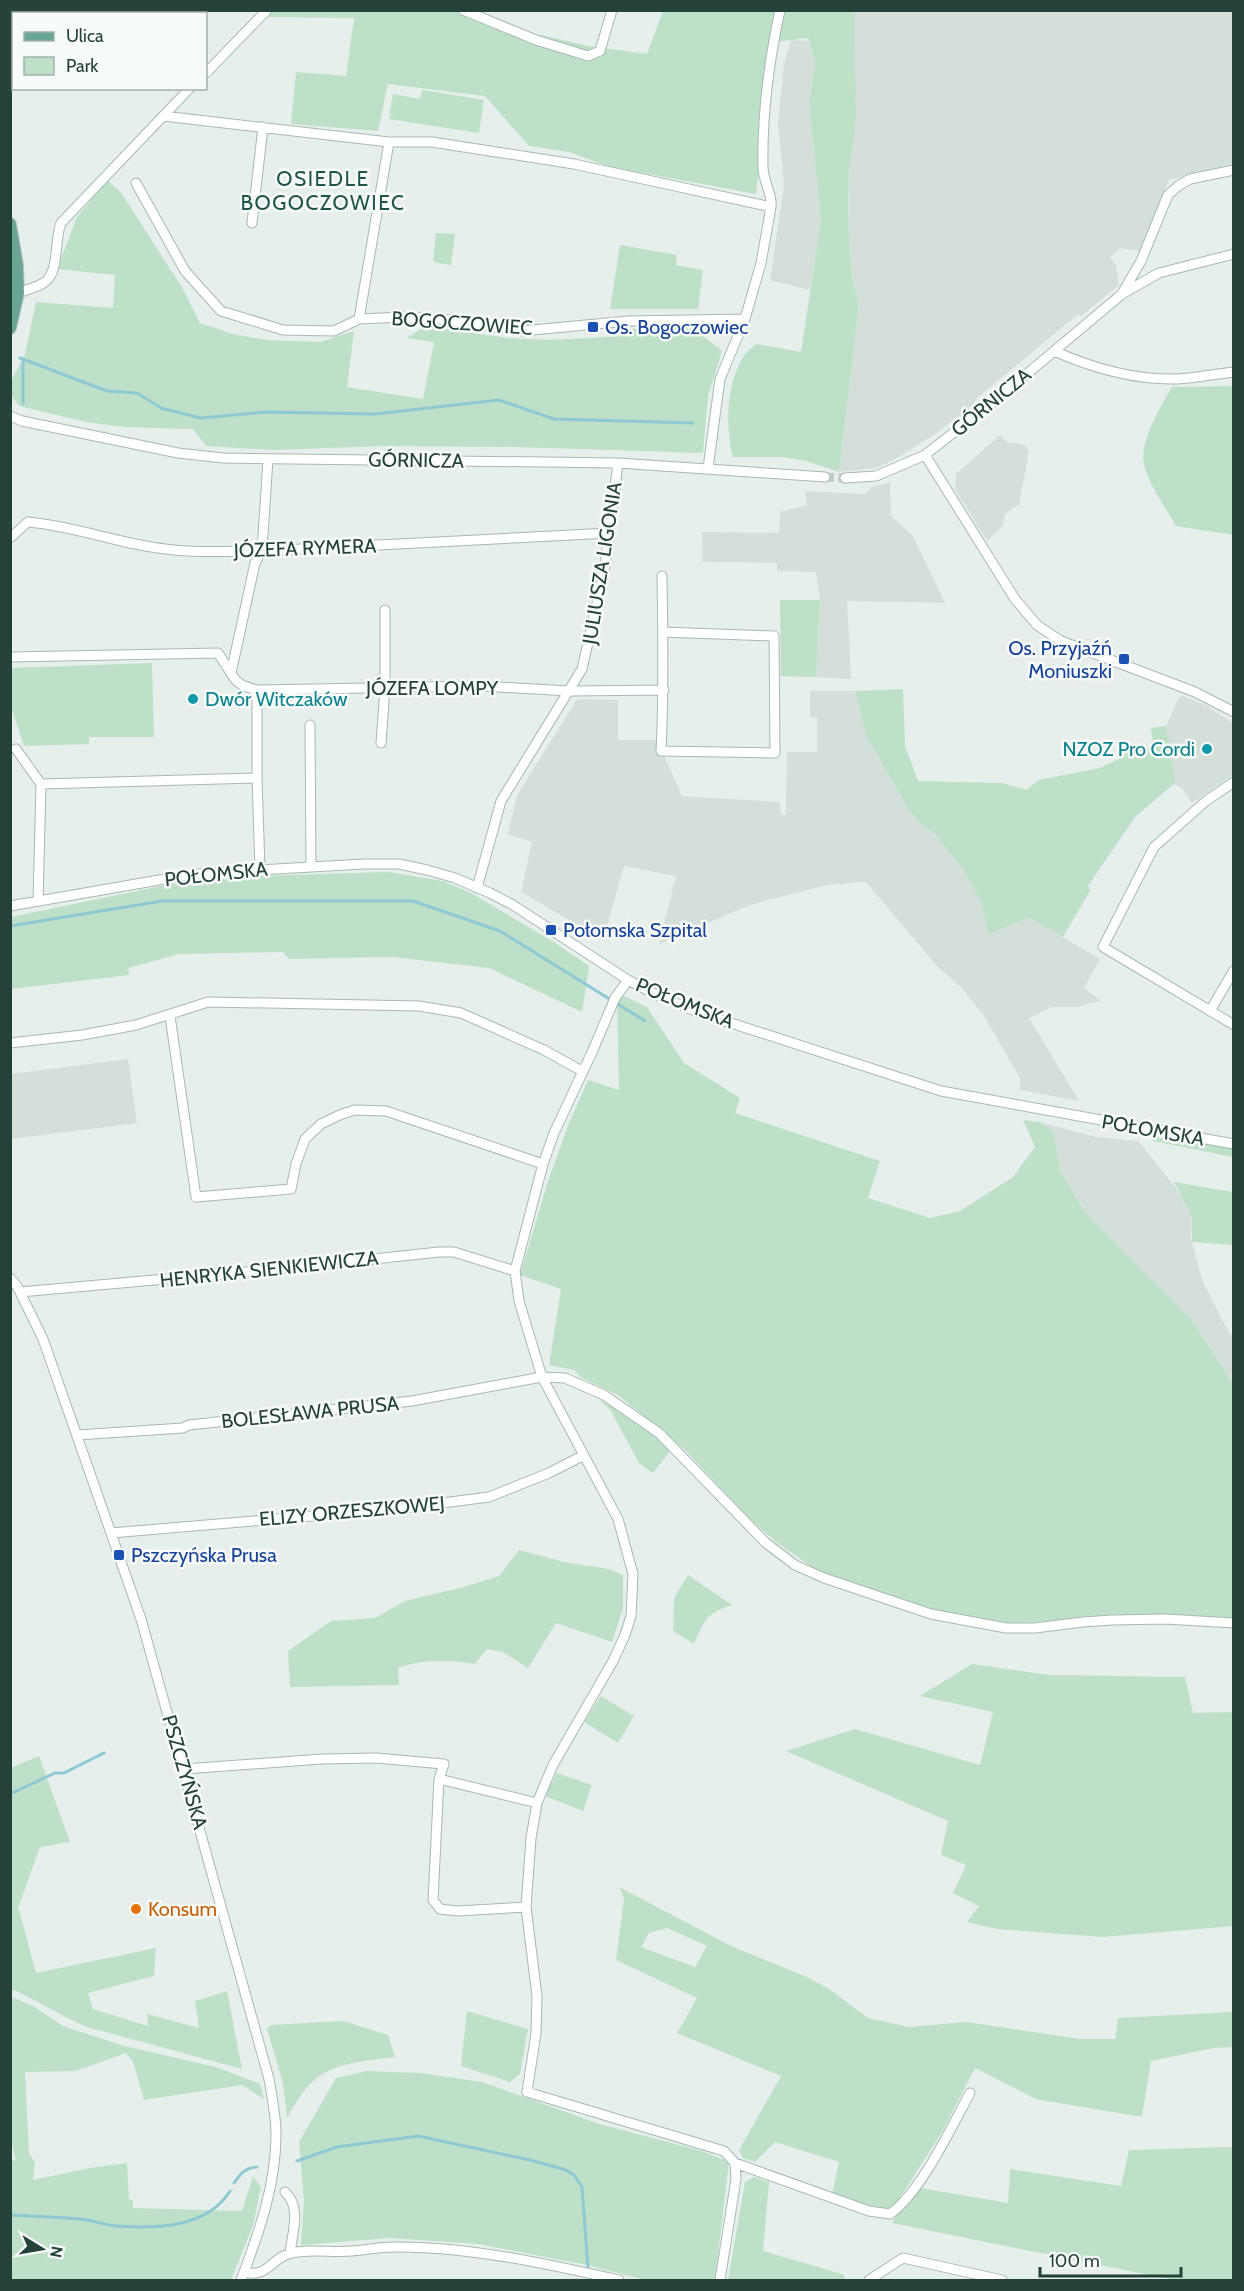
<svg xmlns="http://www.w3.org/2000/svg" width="1244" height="2291" viewBox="0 0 1244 2291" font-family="Cabin,sans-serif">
<rect width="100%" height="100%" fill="#e6efeb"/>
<path fill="#d4dfda" d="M854 11H1233V164L1169 180 1142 251 1120 248 1110 257 1116 265 1119 285 1081 316 1078 314 976 399 973 406 931 437 892 461 875 468 839 472 859 305 852 277 848 220Z
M791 40 808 41 815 63 809 104 821 220 810 290 770 280 784 185 778 123 784 64Z
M1000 435 1008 443H1017L1026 446 1029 452 1019 504 1005 514 1003 526 987 541 955 489 956 474Z
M890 483 891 516 913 536 945 603 847 601 851 679 816 677 820 600 816 572 777 571V563L703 562 702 532 779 533 780 512 807 505 805 491 865 494 873 486Z
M810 691H855L866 736 909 810 920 823 935 834 964 871 982 905 988 934 1030 918 1100 959 1084 988 1101 1001 1077 1007H1051L1029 1018 1079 1101 1020 1090V1078L984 1016 962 988 937 966 866 882 826 885 750 905 659 944 676 876 624 866 603 940 521 892 532 842 508 834 517 795 576 701 580 699 618 700V740H657L682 796 780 802 781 815H786L787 752H817V717H810Z
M1183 696 1207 706 1233 723V775L1192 803 1182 788 1174 784 1166 726 1179 698Z
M128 1059 137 1123 11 1139V1074Z
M1039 1122 1096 1137 1138 1141 1176 1188 1192 1217 1191 1238 1202 1280 1224 1323 1233 1338V1384L1192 1320 1084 1211 1060 1170 1054 1133Z"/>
<path fill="#bfe0c8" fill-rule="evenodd" d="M273 10 460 11 532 33 589 46 647 54 663 11H776L756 194 610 167 569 152 529 146 485 96 388 84 378 131 291 124 296 72 346 76 354 18 265 17Z
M784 11H854L856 117 849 170 848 220 852 277 859 305 839 472 806 461 783 457H733C725 427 726 385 743 357 746 352 752 348 756 344L801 352 821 220 809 104 815 63 808 38 776 42Z
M422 90 484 100 479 133 389 119 393 94 420 99Z
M108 180 122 194 183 289 200 323 233 334 266 340 320 342 354 331 347 387 423 399 434 342 407 338 426 326 508 338 549 340 624 336 631 329 690 326 722 351 708 396 703 453 516 447 383 446 273 450 206 446 193 429 124 427 86 422 19 406 11 395V381L25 354 36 302 113 308 115 275 57 269 77 217Z
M436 233 455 234 451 265 433 262Z
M620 245 677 255 676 265 703 270 698 309H610Z
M1233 386V535L1176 526C1166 508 1148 484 1144 464 1139 443 1161 405 1172 387Z
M780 600H820L816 677 781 676Z
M152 663 154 737H89V744L24 746 11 707V668Z
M903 689 905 746 918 781 1002 783 1026 790 1039 780 1100 768 1125 756 1123 751 1138 746 1154 749 1151 728 1166 726 1175 783 1135 817 1088 886 1090 891 1063 937 1030 918 988 934 982 905 964 871 935 834 920 823 909 810 866 736 855 691Z
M389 872 443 881 471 893 552 941 589 966 582 1012 489 968 393 957 289 959 283 952 179 954 128 968 129 975 11 989V917L166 885 225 877Z
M617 993 647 1007 684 1063 740 1098 735 1113 880 1161 868 1198 930 1218 960 1211 1013 1177 1035 1147 1023 1120 1039 1122 1054 1133 1060 1170 1084 1211 1192 1320 1233 1384V1620L1108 1615 1014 1624 976 1619 933 1611 834 1577 815 1569 776 1542 751 1520 683 1448 618 1395 582 1378 574 1370 549 1365 561 1289 520 1275 548 1181 569 1123 588 1080 619 1090Z
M1150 1135 1233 1148V1157L1153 1141Z
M1174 1182 1233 1192V1245L1192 1242V1217Z
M599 1399 647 1429 670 1451 653 1473 639 1463 611 1411Z
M519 1550 564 1562 609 1569 623 1575V1608L612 1642 556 1623 528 1668 503 1652 487 1649 475 1664C449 1660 423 1659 398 1668L399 1685 290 1687 288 1651 331 1621 375 1618 405 1601 464 1587 499 1576Z
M688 1575 732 1605C707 1613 704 1620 694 1644L673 1631 674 1598Z
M972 1664 1049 1675 1185 1677 1193 1713 1233 1712V1926L1102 1937 997 1929 967 1922 979 1906 953 1893 966 1865 941 1855 948 1821 786 1751 855 1729 980 1765 993 1712 920 1696Z
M601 1696 634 1716 618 1743 584 1722Z
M39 1756 70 1842 40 1847 17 1911 19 1910 36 1973 156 1948 154 1976 88 1993 93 2009 148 2026 147 2014 199 2028 195 2001 227 1991 242 2069 87 2027C60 2016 37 2000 11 1989V1768Z
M557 1773 592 1785 583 1811 545 1796Z
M619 1887 731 1946 807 1977 829 1989 868 2018 909 2027 966 2022 1080 2039H1115L1118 2018 1233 2012V2047L1214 2048 1151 2061 1142 2117 1036 2099 975 2068 942 2132 905 2190 893 2207 883 2211 832 2194 839 2162 775 2142 755 2162 743 2158 739 2150 781 2076 677 2033 697 1998 616 1960 624 1898ZM667 1928 707 1946 695 1967 641 1947 649 1933Z
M11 1997 33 2006 63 2026 124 2046 216 2067 260 2084 264 2099 242 2085 144 2100 133 2062 126 2053 75 2071 25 2072 29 2154 35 2162 33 2180 90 2168 127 2163 129 2199 133 2201V2208L242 2211 253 2176 261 2187 253 2226 231 2280H12L10 2161 16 2160 10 2138Z
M467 2011 528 2029 520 2074 510 2082 461 2066Z
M343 2021 388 2035 395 2057C365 2061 330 2062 308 2086 300 2095 293 2107 287 2118L283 2083 267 2029 271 2025Z
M367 2071 421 2073 482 2082 599 2124 702 2151 729 2162 715 2280H645L587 2265 478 2244 390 2238 301 2245 304 2201 299 2142 336 2078Z
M1233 2147V2280H1174L892 2223 914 2187 1008 2203 1010 2169 1121 2186 1129 2150Z
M754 2177 769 2182 763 2251 842 2274 846 2280H728L745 2182Z"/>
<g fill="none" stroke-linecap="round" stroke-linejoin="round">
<path stroke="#8ec9d4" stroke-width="3" d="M20 358 107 391 137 393 161 408 201 418 266 412 375 414 499 400 554 419 693 423
M23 360V403
M10 926 162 901H413L500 931 645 1021
M10 1794 55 1773H64L104 1753
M297 2161 337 2147 418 2136 530 2160 566 2170 574 2175 582 2187 588 2269
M234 2183C241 2173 245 2168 257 2167
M10 2215C34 2216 57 2217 80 2219 92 2220 104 2225 117 2226 156 2229 207 2228 230 2191
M590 2279 593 2280"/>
<path stroke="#bfccc8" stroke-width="9" stroke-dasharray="9 4.5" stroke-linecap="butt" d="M825 477 845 478"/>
<defs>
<path id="minor" d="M463 10 536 40 588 56 600 51 612 10
M206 73 267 10
M163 116 389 142H432L574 164 771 207
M136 183 185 271 221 311 283 330 334 331 359 319 403 317 441 319 522 331 628 321 745 319
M252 223 263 127
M1123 292 1141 261 1168 195 1178 186 1190 179 1234 170
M18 293C26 290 38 287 45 282 60 270 54 240 61 223L190 88
M359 319 389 142
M1054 351C1092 368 1135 380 1177 379 1196 378 1215 374 1234 372
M10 416 22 421 178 453 223 458 618 463 825 477
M925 455 1015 599 1037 625 1061 641 1195 692 1234 712
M708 468 720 379 745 319 761 263 771 207C773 194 763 182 763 167 762 115 769 61 780 10
M845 478 876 476 925 455 1009 389 1122 294 1159 273 1234 254
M10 538 28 522C77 526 124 546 174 550 203 553 233 551 262 551L609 533
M662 576C663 634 664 693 661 751L775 753 774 636 663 632
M10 657 218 653 231 673
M257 690 480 686 570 691 664 690
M310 725 311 867
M381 743 385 688V610
M16 749 41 784 257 778
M1234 782 1206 801 1154 847 1103 947 1234 1025
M260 869 257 778V690C246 687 237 685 231 673L255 563 262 551 268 459
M477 888 501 801 582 669 604 573 618 463
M38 901 41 784
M10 906 188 875 222 872 364 864H399L427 870 455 878 490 893 513 905 628 980 659 996 700 1013 941 1091 1234 1144
M628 980 615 998 593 1050 554 1133 543 1164 515 1271 519 1301 542 1377 618 1519 633 1574 631 1616 625 1635 613 1661 553 1765 537 1803 531 1838 526 1907 537 1996 536 2033 527 2092 724 2151 735 2163
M1210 1011 1234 970
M170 1016 196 1197 291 1189 296 1164 305 1139 321 1124 342 1114 355 1110 386 1111 543 1164
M10 1043 82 1035 136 1025 208 1002 419 1006 461 1013 544 1050 582 1071
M10 1278 17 1286 43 1339 141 1619 269 2079C272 2097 276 2116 276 2134 276 2185 259 2233 241 2280
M20 1292 300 1267 439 1252H454L515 1271
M77 1435 183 1428 189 1425 412 1401 542 1377 565 1378 604 1395 659 1433 766 1543 795 1565 824 1578 931 1614 1006 1628H1035L1083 1622 1112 1620 1165 1619 1234 1623
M111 1533 396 1509 489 1497 549 1473 584 1455
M184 1769 322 1759 376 1758 444 1764 439 1779 433 1900 440 1909 457 1911 526 1907
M439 1779 537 1803
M285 2192C302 2207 292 2234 290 2253
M244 2272C267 2278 269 2261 288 2254 307 2248 332 2253 352 2251 366 2250 379 2247 393 2247 467 2246 548 2264 619 2280
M720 2280 736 2179 735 2163 869 2211 890 2214C921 2192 951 2128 970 2093
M869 2280 903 2258 1002 2280"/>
<path id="major" d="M10 224 17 265 18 293 10 328"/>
</defs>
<use href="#minor" stroke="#a8b8b2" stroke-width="11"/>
<use href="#major" stroke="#c2cac8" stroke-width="14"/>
<use href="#minor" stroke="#fff" stroke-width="9"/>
<use href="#major" stroke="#6aa596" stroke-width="12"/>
</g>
<g fill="#1a4fb4" stroke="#f7fbf9" stroke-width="2">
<rect x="587" y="321" width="12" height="12" rx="3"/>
<rect x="1118" y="653" width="12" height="12" rx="3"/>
<rect x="545" y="924" width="12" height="12" rx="3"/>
<rect x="113" y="1549" width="12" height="12" rx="3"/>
</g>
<g fill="#0f9aa8" stroke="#f7fbf9" stroke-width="2">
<circle cx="193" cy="699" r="6"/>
<circle cx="1207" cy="749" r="6"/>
</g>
<circle fill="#e8710a" stroke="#f7fbf9" stroke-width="2" cx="136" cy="1909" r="6"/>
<g text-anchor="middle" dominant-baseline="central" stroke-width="5" stroke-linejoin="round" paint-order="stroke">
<g font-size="20" fill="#24423a" stroke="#f7fbf9">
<text transform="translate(462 323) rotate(4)">BOGOCZOWIEC</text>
<text transform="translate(991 402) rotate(-39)">GÓRNICZA</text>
<text transform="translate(416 460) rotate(1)">GÓRNICZA</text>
<text transform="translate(305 548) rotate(-2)">JÓZEFA RYMERA</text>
<text transform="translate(602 563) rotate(-81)">JULIUSZA LIGONIA</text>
<text x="432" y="688">JÓZEFA LOMPY</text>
<text transform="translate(216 874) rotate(-6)">POŁOMSKA</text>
<text transform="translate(685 1003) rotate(22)">POŁOMSKA</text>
<text transform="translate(1153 1130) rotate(10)">POŁOMSKA</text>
<text transform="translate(269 1269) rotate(-6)">HENRYKA SIENKIEWICZA</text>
<text transform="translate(310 1412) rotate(-6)">BOLESŁAWA PRUSA</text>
<text transform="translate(352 1511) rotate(-5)">ELIZY ORZESZKOWEJ</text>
<text transform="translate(185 1772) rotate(74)">PSZCZYŃSKA</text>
</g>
<g font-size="20" fill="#164399" stroke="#f7fbf9" text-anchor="start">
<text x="605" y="327">Os. Bogoczowiec</text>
<text x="1112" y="648" text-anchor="end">Os. Przyjaźń<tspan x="1112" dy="23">Moniuszki</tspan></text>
<text x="563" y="930">Połomska Szpital</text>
<text x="131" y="1555">Pszczyńska Prusa</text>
</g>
<g font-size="20" fill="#0d838f" stroke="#f7fbf9" text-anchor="start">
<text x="205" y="699">Dwór Witczaków</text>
<text x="1195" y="749" text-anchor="end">NZOZ Pro Cordi</text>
</g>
<g font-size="20" fill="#c56008" stroke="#f7fbf9" text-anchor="start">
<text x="148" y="1909">Konsum</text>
</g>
<g font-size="21" letter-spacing="1.5" fill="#1f5548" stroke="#f7fbf9">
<text x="323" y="178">OSIEDLE<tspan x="323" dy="24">BOGOCZOWIEC</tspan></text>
</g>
</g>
<rect width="1244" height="2291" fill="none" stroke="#24423a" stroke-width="24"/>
<rect x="12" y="12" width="195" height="78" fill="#f7fbf9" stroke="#a3b1ad" stroke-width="1.5"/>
<rect x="24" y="32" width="30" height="9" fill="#6aa596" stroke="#a3b1ad" stroke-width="1.5"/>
<text x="66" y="42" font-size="18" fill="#24423a">Ulica</text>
<rect x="24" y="57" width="30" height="18" fill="#bfe0c8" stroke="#a3b1ad" stroke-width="1.5"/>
<text x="66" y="72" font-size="18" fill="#24423a">Park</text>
<g transform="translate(42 2249) rotate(101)" stroke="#f7fbf9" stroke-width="4.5" paint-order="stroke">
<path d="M0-4.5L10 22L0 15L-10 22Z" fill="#24423a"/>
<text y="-9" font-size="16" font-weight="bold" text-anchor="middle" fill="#24423a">N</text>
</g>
<path d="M1040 2267v9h141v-9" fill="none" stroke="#24423a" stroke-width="3"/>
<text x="1049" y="2267" font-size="18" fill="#24423a" stroke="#f7fbf9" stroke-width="4.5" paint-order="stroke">100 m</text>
</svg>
